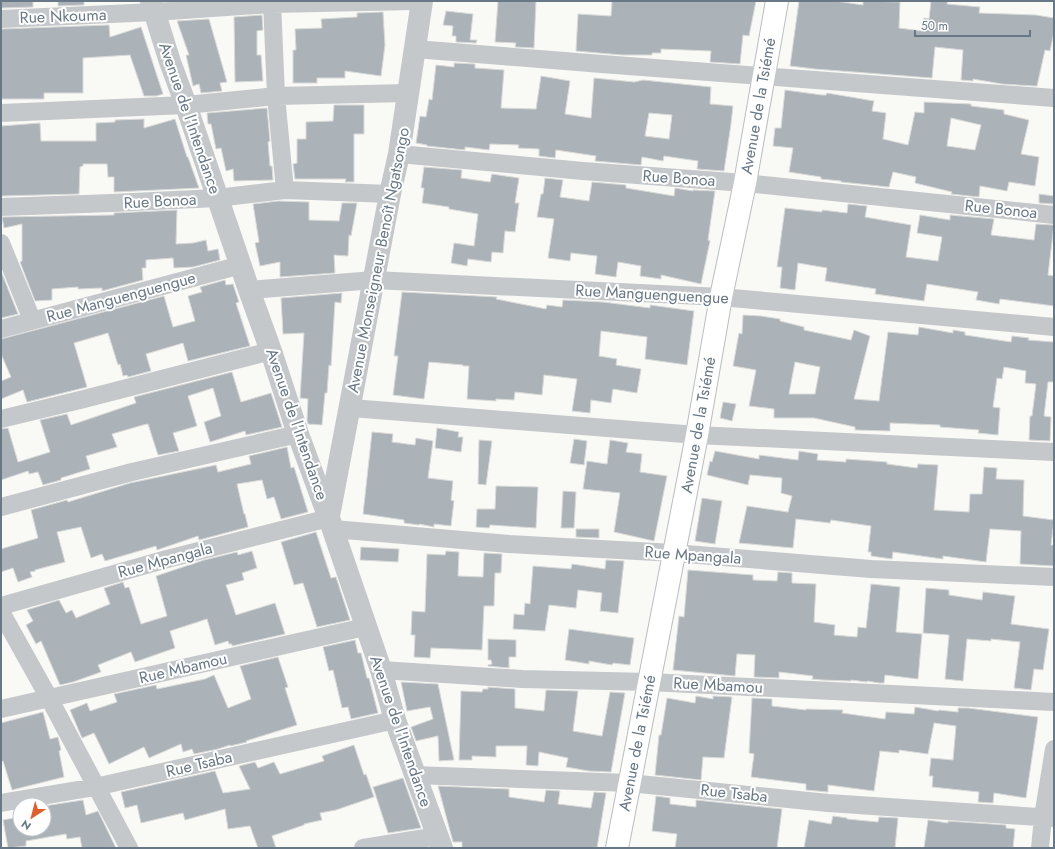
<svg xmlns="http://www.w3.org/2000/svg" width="1055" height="849" viewBox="0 0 1055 849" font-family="Jost,sans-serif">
<rect width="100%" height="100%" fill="#f9f9f6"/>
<path fill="#abb3b9" stroke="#dadad8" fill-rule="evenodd" d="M1 1H33V7L1 8Z
M58 1H84V5L58 6Z
M498 1H536L534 48 515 47 516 43 495 42Z
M612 1H756L749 36 743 35 740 64 710 62 711 51 661 49V53H652V55H622L576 51 578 14 611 16Z
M799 1H835L863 5V1L900 2 899 28 922 31 924 18 929 19 931 1H948L947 4 980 7 979 13 1036 15 1054 18V32L1050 51 1045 50 1037 86H1034L1002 84 973 79V81L961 80 963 50 935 47 932 78 815 69 790 66Z
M446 11 473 14 470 40H477L476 43 456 42V36H452L453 26 443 25Z
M383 12 385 45 381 76 345 71V78H317V83H293V50H296L295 29 322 28 321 19 357 17V13Z
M262 15 263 30 257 31V55H261L263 81 235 82 234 17Z
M209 19 227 82 220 83 222 91 201 93 199 84 193 86 186 55H189L177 21Z
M109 25 110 37 141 27 163 94 156 96H144L130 55 83 58V93H44V99H1V29Z
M454 63 475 64V68L504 70 501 108 536 109 541 76 570 81 565 114 591 118 594 78 634 82 643 80 711 87 710 104 733 106 731 124 724 171 697 169 698 161 664 156 663 161 642 157 641 165 595 161 596 156 556 150 555 158 539 156V149L518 148 519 145 490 144 489 150 465 147V150L427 146V145L416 143 420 116 426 117 429 99 432 100 436 65 454 67ZM649 113 672 115 669 139 645 136Z
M785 90 822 95H826L827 93 874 101 872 111 886 113 883 139 908 145 915 112 924 113V102L971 104V106L1004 110V114L1029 120 1021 154 1039 157 1035 186 1009 182 1007 191 980 186 979 197 951 194 952 192 915 183 916 177 893 172 889 187 841 182V181L821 179V177L789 172 793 148 773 146 775 128H781ZM951 118 981 125 975 150 947 146Z
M334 105H364V134H354V182H345L346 179H295L293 164 297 163V139H306V122L333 121Z
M267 108 270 141 268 142 270 166H272L273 180 234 181 233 169 226 171 221 148 216 149 211 124H208L207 113Z
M144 119V128L175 119 187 157H188L199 188 114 192V177H108L107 164H83V166L80 167 79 194 1 196V126L40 123 41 141H96V123L115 122V120Z
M424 167 462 170 461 178 490 182 492 174 519 178 515 203H519L515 232 505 231 503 253 492 252 491 262 468 259 467 266 451 263 454 243 474 246 478 214 449 209V207L422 203 424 188H421Z
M545 178 563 180 560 197 589 201 592 182 626 185V188L674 196 675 188 693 191V190L715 191 708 240 710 241 701 284 661 275V279L640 276 641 266 618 262 616 277 595 274 597 256 571 253 570 261 548 258 554 219 537 217 541 194H543Z
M1039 194 1054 196 1053 204 1039 203Z
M278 201 309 202V220L339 221 342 203H357L351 236 349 235 348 256 334 255 335 273 280 277V262L260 266 255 243 259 242 253 204Z
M848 204 867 206 865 217 911 225 906 257 938 261 942 237 917 233 920 215 950 220V215L994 219 991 235 1034 240 1036 224 1054 225 1048 275 1054 276V306L1000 299 999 304 976 300 978 292 927 284 924 301 875 294 876 289 825 281 827 268 798 263 795 290 780 288 782 267H777L785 208 822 212V210L847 213Z
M177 210 176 244 193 243 206 240 208 251 218 249 220 260 193 267 174 268 173 258 146 260V268H142L143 280 102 291V288L78 289V287L52 289V300L35 301 20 262 22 261V224L4 228 2 217 114 215V213Z
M1 271 18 314 1 318Z
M225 280 226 285 233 284 239 302 236 303 250 346 188 361 183 343 146 354 151 371 128 377 127 375 123 376 120 364 118 365 108 333 74 343 87 387 27 402 23 390 1 399V381L11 377 1 354V339L164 296 173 327 195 321 188 296 202 292 200 287Z
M402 292 497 297 496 299 546 309 547 305 562 307 563 300 603 302 650 308V305L694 311 687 365 645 359 647 337 601 331 599 356 617 359 616 365 641 369 637 393 613 389 611 403 591 400 590 413 572 411 577 379 544 375 542 395 515 392 514 400 496 399V401L467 399 469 366H463V365L429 362 424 399 393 395 398 356H394Z
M342 293 341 303 335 302 331 366 329 365 327 393H325L322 425 308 424 307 420 308 399 300 398 304 333 283 334 281 298Z
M743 315 761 316 780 319V321L804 327V330L851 340 854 330 870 336 854 399 879 401 888 332 918 335 919 327 953 333V330L965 332V335L1011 342 1012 336 1029 338 1028 340 1054 342V382H1048L1044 416 1051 417 1050 441 1029 440 1030 416H1032L1036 384 1025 383 1026 371 1004 367 1002 379 997 378 993 407 1000 408 998 435 978 433 979 430 940 427V425L890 423V431L855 430V427L814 418H774V409L749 406 756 370 733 366 739 333 742 334ZM795 362 820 367 815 394H789Z
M232 372 241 402 271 393 282 427 246 435 245 431 210 442 204 422 221 416 213 388 188 396 197 426 173 433 179 451 158 455 148 424 143 425 112 434 117 447 86 456 90 469 61 478V480L43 485 38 472 29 474 28 471 1 480V429L8 428 18 462 50 452 40 420 67 414 71 425 136 403 134 397Z
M723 402 736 404 732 421 720 418Z
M437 428 459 432 458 437H463L461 452 435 448Z
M372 432 393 434 392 442 415 445 416 438 433 441 428 478 453 481 451 500 454 501 451 526 434 524V527L419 524V525L404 523V520L363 514Z
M574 439 587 441 584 465 570 463Z
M479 440 492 441 486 485 478 484Z
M610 440 628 443 626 452 642 454 640 472 667 476 654 541 614 532 620 493 583 489 587 461 607 464Z
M287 447 291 468 294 467 308 512 281 519 274 497 267 499 262 480 237 484 244 514H245L248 527 199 540 198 536 157 550 156 546 105 561 102 554 91 558 81 527 57 532 65 562 35 570V571L30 572 32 577 18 582 13 568 1 572V549L38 538 31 510 67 500 68 502 130 483 216 465 218 472 251 464 249 456Z
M715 451 759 459V455L798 460 799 451 818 454 817 460 846 462V459L887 462V464L917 468 918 464 938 465 934 510 969 512 970 494H982L984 467 997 468 996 479 1024 480 1023 516 1054 520 1051 545H1054V566L1020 564 1021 531 990 529 986 562 943 556V559L893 552 892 559 871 556V552H868L871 526 831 520 830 523 796 519 793 548 739 543 747 506 788 512 792 496 781 493 782 478 750 475 748 485 707 475 710 461 712 462Z
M496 486 538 487 536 528 490 525 489 528 476 527 477 509H495Z
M563 491 576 492 574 528H561Z
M702 498 722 501 715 544 695 541Z
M576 529H599V538L576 537Z
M316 532 331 578 336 577 350 620 317 627 303 583 294 585 281 542Z
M361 547 399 549 398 562 360 560Z
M252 551 257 568 242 573 244 580 226 585 236 615 275 603 285 634 232 646V644H229L228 641 215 645 207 619 170 631 175 648 135 662 131 652 98 665 101 672 73 682 60 685 41 641 36 644 26 625 33 621 27 610 59 600 66 613 72 610 76 618 110 604 104 588 123 582 125 588 129 587 141 624 167 616 156 576 204 560 237 552 238 555Z
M446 551 459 552 458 576 483 577 484 553 502 554 501 573H495L494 606H484L482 650 431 648 430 658 414 657 415 635H411L412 611 425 612 427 554 445 555Z
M606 560 624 561 618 613 600 611 602 593 578 590 576 608 549 605 545 631 513 629 514 614 524 615 525 603 530 604 533 566 571 569 572 564 605 569Z
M688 570 753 575V580L777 581 778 572 792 573V583L816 584 814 622 835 625 834 635 857 637 858 627 866 628 871 584 900 587 896 632 922 634 918 679 885 675 884 683H879L867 681V682L851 680V681L822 680 812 679 813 676 779 672V678L754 677 755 655 737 654 735 676 673 670 679 616 684 617Z
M926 588 949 590V595L982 600 983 592 1015 596 1011 624 1049 629 1043 670 1034 669 1031 690 1014 688 1020 642 991 639V641L967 639 963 681 945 679 949 635 923 633Z
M569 629 634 638 630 665 613 663 612 665 589 661V664L565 660Z
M488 639 516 640V657H509V668L488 666V665L492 664 491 660H488Z
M355 640 358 653H361L367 678H369L378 713 351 719 348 707 342 708 333 670 329 671 323 647Z
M278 657 288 687 285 688 297 725 246 741 247 742 230 746V745L218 749 194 754 192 749 183 752 181 744 149 758 144 747 109 764 94 733 82 738 70 710 87 703 90 711 117 702 114 694 156 685 157 689 205 679 214 675 228 708 251 699 240 666Z
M401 682 438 684 454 760 439 761 438 736 416 741 411 727 433 719 430 707 407 711Z
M488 687 515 689V708L544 711 546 690 578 691 573 731 602 736 610 692 625 693 611 772 589 771 566 767 568 758 539 752 538 766 526 765 527 746H496V757L472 756V760H459L461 691 482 692 483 689H488Z
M696 696 713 699V696L732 697 724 758 703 757 701 780 655 775 659 735H661L667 698 695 703Z
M752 698 772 699V706L806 710V709L843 710 842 713 885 719 886 712 914 714 915 707 938 711 939 710 958 712V708H968L1038 717 1026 798 994 793 993 803 978 802 979 792 932 787 933 776H929L931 758 953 760 956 726 934 723 928 754 899 750V753L880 751 874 791 828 785V792L806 790V784L751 777 754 754 749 753Z
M43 712 50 739 58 737 61 750 59 751 64 777 12 790 3 761 1 762V723Z
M354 745 364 775 366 774 374 797 336 810 320 813 322 820 304 824V825L272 836 276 848H258L250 826 228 829 225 809 185 820 183 813 141 823 137 805 125 808 121 792 215 771 223 793 250 789 239 766 255 762 258 768 274 762 280 774 324 761 322 756Z
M403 778 421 828 388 833 373 787Z
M438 786 509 789V797L544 802 546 790 560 791 558 804 591 808 594 792 606 793 597 848H462V842H453Z
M656 796 670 798V804L696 807V800L782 809 777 848H675L677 834 652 831Z
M83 800 86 815 98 811 116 848H82L80 837 67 839 66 834 26 841V846L8 848 3 820 20 817V829H44V806Z
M833 816 847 818V819L878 822 879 817 898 818 895 848H804L809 820 831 824Z
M928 820 948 823V821L1006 825V828L1015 829 1013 848H924Z"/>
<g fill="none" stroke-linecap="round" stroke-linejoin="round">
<defs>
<path id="secondary" d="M617 848 697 435 721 297 745 183 777 1"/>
</defs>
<use href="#secondary" stroke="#b8bdc2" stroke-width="24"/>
<path stroke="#c4c8cb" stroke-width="18" d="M272 1 276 96 285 190
M1 19 155 12 272 4 412 1
M415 49 602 64 1054 98
M1 113 186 105 276 96 408 93
M399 154 583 171 745 183 1054 215
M1 207 112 203 217 198 285 190 390 194
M1 243 32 320
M249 290 374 280 721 297 1054 327
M1 329 241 265
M351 408 697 435 1054 452
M1 419 80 400 271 351
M1 507 132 472 298 434
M333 529 509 544 674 553 871 569 1054 577
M1 606 167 559 329 518
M1 612 49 698 129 848
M381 670 522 679 649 682 1054 702
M1 709 365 627
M414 775 629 783 828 803 1054 818
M1 803 95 787 395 720
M363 848 438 836
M1040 848 1043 817 1054 749"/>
<path stroke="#c4c8cb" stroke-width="22" d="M151 1 170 62 186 105 249 290 271 351 298 434 329 518 381 670 395 720 442 848
M329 516 390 194 399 154 422 1"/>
<use href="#secondary" stroke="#fff" stroke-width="22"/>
</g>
<g text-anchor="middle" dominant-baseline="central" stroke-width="4" stroke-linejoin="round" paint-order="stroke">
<g font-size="16" fill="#687887" stroke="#fff">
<text transform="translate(63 16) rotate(-2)">Rue Nkouma</text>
<text transform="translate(758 106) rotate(-80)">Avenue de la Tsiémé</text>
<text transform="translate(190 118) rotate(71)">Avenue de l'Intendance</text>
<text transform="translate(679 178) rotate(4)">Rue Bonoa</text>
<text transform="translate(160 201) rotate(-3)">Rue Bonoa</text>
<text transform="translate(1001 209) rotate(6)">Rue Bonoa</text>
<text transform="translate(378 260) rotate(-79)">Avenue Monseigneur Benoît Ngatsongo</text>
<text transform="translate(652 294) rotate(3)">Rue Manguenguengue</text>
<text transform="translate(121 297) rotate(-15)">Rue Manguenguengue</text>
<text transform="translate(297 424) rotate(71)">Avenue de l'Intendance</text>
<text transform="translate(698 425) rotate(-80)">Avenue de la Tsiémé</text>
<text transform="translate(693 555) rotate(4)">Rue Mpangala</text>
<text transform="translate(165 560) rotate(-15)">Rue Mpangala</text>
<text transform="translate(183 668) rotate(-13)">Rue Mbamou</text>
<text transform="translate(718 685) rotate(3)">Rue Mbamou</text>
<text transform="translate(401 731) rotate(71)">Avenue de l'Intendance</text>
<text transform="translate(637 743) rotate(-79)">Avenue de la Tsiémé</text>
<text transform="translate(199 764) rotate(-13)">Rue Tsaba</text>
<text transform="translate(734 793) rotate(6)">Rue Tsaba</text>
</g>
</g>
<rect width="1055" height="849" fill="none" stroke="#687887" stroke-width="4"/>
<g transform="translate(32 817) rotate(216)"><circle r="19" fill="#ffffff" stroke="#c3c9cf"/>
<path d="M0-3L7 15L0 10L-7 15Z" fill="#e15d2e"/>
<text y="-6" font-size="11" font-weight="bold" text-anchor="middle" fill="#687887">N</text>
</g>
<path d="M915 30v6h115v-6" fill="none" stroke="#687887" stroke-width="2"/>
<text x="921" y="30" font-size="12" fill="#687887" stroke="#ffffff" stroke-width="3" paint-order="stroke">50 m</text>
</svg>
